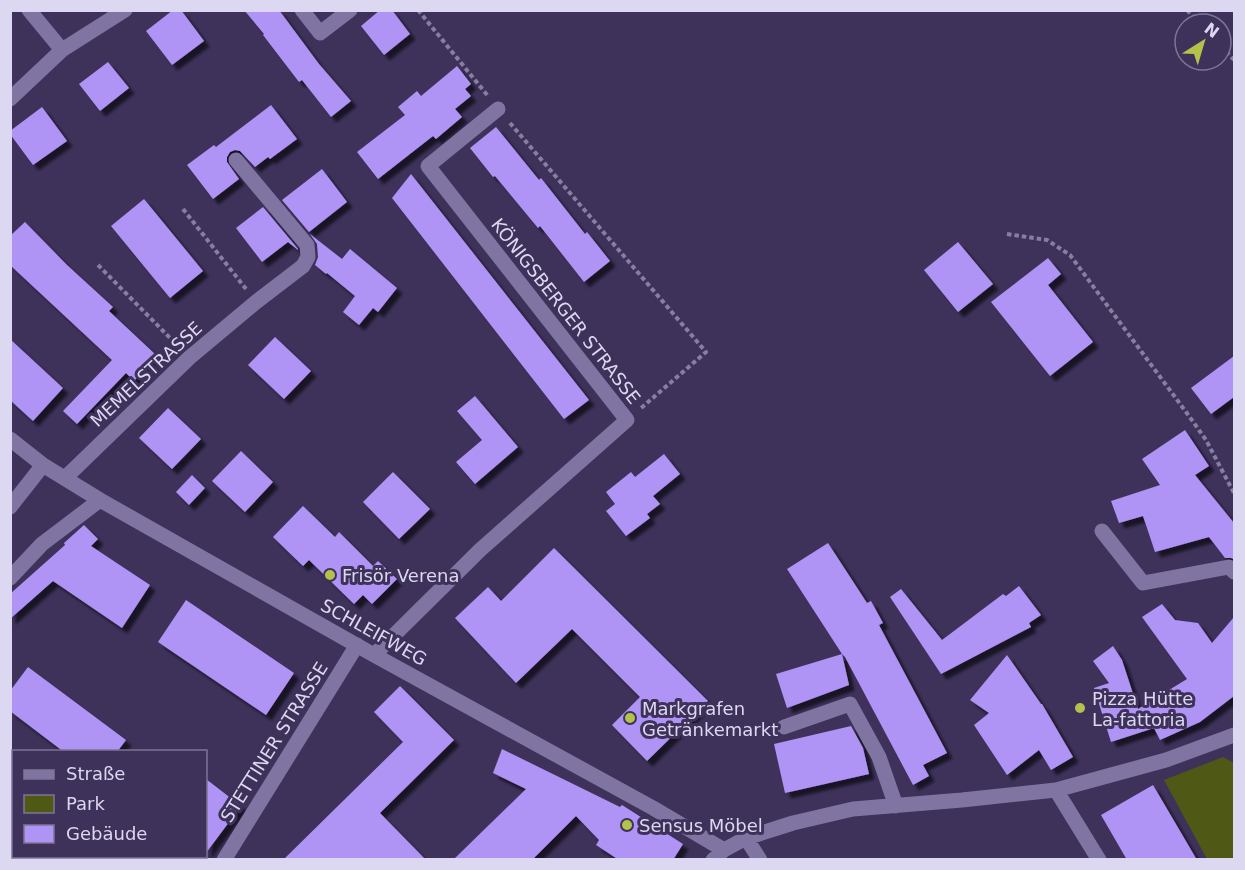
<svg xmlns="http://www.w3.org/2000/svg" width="1245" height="870" viewBox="0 0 1245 870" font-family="'DejaVu Sans',sans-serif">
<defs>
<filter id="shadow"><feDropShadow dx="5.5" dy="5.5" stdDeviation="1.5" flood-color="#0009"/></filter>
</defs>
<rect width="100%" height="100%" fill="#3e325b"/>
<path fill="#505816" d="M1223 757 1234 763V859H1207L1164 780Z"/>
<path fill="#af93f5" filter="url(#shadow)" d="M173 10H181L204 41 172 65 146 31Z
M244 10H279L319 64 351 101 331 117 302 80 299 82 263 35 264 34Z
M380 10H392L410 34 384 55 361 26Z
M108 62 129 88 100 111 79 84Z
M457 66 471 84 465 89 471 96 455 109 462 117 436 139 433 136 378 179 357 152 405 115 398 107 417 91 421 96Z
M271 105 297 139 270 159 268 157 255 167 240 151 235 150 230 152 227 157V162L239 179 213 199 187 165 214 145 216 147Z
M42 107 67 141 33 165 10 134V131Z
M496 127 539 180 541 178 585 234 587 232 610 261 584 282 540 226 538 228 495 176 493 177 470 148Z
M322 169 347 202 309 232 282 200Z
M411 174 589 400 564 419 392 198Z
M144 199 203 271 170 298 111 226Z
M263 207 298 249V250L288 242 262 262 236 228Z
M25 222 67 265 113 307 109 311 157 356 134 381 126 373 77 424 63 411 112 360 10 265V236Z
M310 234 342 259 350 249 397 288 378 312 373 308 359 325 343 312 355 296 327 273 326 274 315 265 318 257 317 244Z
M958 242 993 284 958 312 924 270Z
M1048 258 1061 274 1048 285 1093 342 1050 376 991 302Z
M275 337 311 371 284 399 248 365Z
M10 339 63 388 33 421 10 400Z
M1234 356V397L1211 414 1191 388Z
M475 396 518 447 475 484 456 462 482 440 457 411Z
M168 408 201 439 172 469 139 438Z
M1185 430 1209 466 1195 475 1234 523V559L1231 558H1225L1209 537 1155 552 1143 516 1119 523 1111 501 1160 485 1142 459Z
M241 451 273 482 245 512 212 481Z
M664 454 680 474 653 496 660 504 647 514 650 518 626 536 606 511 615 504 606 492 631 472 635 477Z
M393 472 430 509 399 539 363 502Z
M192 475 205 488 189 505 176 492Z
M303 506 335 537 339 532 373 566 378 561 397 579 372 604 363 595 354 604 309 560 303 566 273 537Z
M84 525 98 539 91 546 150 585 122 628 53 581 10 619V594L65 545 64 543Z
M828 543 867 603 871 601 883 623 879 625 947 753 923 765 929 776 913 785 845 657 842 654 849 685 787 708 776 674 842 654 787 569Z
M554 548 708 701 647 761 612 725 640 697 572 629 516 683 455 618 488 587 501 601Z
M1019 586 1041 615 1029 623 1031 627 941 674 890 597 901 589 942 640 1003 594 1006 596Z
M186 600 294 673 266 715 158 642Z
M1162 604 1175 620 1198 623 1212 643 1234 617V696L1200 722 1160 740 1154 728 1111 742 1094 688 1109 683 1093 661 1113 646 1122 660 1138 709 1187 679 1142 617Z
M1007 655 1041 704H1042L1073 757 1051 770 1039 750 1007 775 974 725 989 713 970 700Z
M28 667 126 740 117 752H64L10 711V691Z
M400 686 454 740 380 813 426 860H283L403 742 374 712Z
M851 726 863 748 869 774 785 793 774 744Z
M502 749 620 807 622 805 683 844 673 860H619L596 845 599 840 576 816 532 860H453L526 789 493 773Z
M206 779 241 806 206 853Z
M1153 785 1197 860H1127L1101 815Z"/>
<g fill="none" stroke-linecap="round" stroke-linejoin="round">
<path stroke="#877ea0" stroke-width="4" stroke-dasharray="4.5 3" stroke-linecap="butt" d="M418 10 488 96
M1187 10 1200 24
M1221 46 1234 60
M510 123 706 352 640 409
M183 209 246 289
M1007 234 1047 240 1070 255 1189 416 1206 440 1234 493
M98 265 177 345"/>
<path stroke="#8074a2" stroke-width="15" d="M29 10 62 50
M302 10 320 33 350 10
M10 99 62 50 125 10
M10 439 43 465 100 500 374 655 653 808 724 850
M65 478 189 358 256 302 303 266 308 257 307 245 236 160
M10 507 43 465
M1102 531 1143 583 1229 567 1234 572
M10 578 42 544 100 500
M374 655 480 550 627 420 428 166 498 109
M784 727 850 704 879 757 896 806
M1056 790 1099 860
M746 838 760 860
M224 860 357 645
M713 860 724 850 746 838 793 823 853 809 962 800 1056 790 1166 760 1234 735"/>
</g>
<g fill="#b3c24b" stroke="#3e325b" stroke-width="2">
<circle cx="330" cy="575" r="6"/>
<circle cx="1080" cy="708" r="6"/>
<circle cx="630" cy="718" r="6"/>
<circle cx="627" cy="825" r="6"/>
</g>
<g text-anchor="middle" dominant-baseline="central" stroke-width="6" stroke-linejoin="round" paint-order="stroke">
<g font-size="18" fill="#ddd8f1" stroke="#3e325b">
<text transform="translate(566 311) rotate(52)">KÖNIGSBERGER STRASSE</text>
<text transform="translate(146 374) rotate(-43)">MEMELSTRASSE</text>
<text transform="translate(374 632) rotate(29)">SCHLEIFWEG</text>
<text transform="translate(274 742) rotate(-58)">STETTINER STRASSE</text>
</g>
<g font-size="18" fill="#ddd8f1" stroke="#3e325b" text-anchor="start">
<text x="342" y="575">Frisör Verena</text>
<text x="1092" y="698">Pizza Hütte<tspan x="1092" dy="21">La-fattoria</tspan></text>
<text x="642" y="708">Markgrafen<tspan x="642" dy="21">Getränkemarkt</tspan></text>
<text x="639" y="825">Sensus Möbel</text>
</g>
</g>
<rect width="1245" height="870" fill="none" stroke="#ddd8f1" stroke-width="24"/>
<rect x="12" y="750" width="195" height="108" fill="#3e325b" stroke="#7e7497" stroke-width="1.5"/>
<rect x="24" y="770" width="30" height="9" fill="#8074a2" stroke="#7e7497" stroke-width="1.5"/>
<text x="66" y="780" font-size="18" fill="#ddd8f1">Straße</text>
<rect x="24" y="795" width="30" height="18" fill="#505816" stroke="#7e7497" stroke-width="1.5"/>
<text x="66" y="810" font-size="18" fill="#ddd8f1">Park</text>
<rect x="24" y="825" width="30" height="18" fill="#af93f5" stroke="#7e7497" stroke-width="1.5"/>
<text x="66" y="840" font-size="18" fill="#ddd8f1">Gebäude</text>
<g transform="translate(1203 42) rotate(37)"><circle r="28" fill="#3e325b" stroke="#7e7497" stroke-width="1.5"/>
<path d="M0-4.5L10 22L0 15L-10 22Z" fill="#b3c24b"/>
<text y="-9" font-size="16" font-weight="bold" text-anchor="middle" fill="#ddd8f1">N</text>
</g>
</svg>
